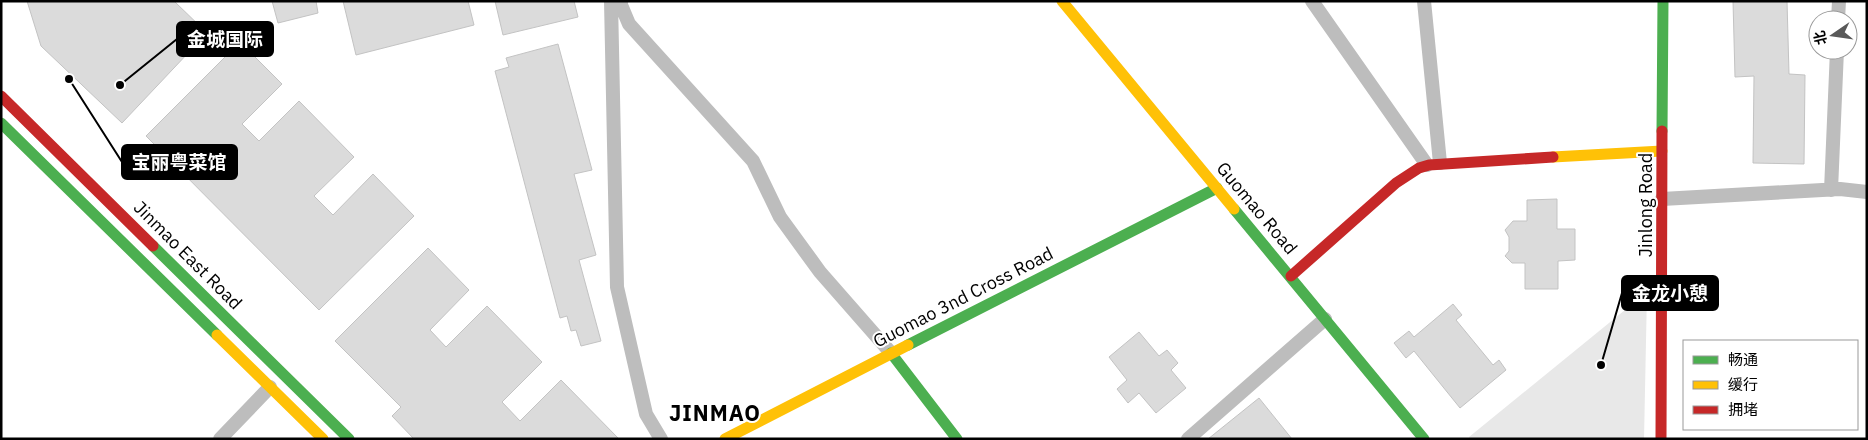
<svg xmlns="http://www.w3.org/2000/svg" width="1868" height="440" viewBox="0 0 1868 440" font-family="'IBM Plex Sans','Noto Sans SC',sans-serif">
<rect width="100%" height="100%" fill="#fff"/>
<path fill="#e8e8e8" d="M1647 292 1644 439H1470L1469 437Z"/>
<path fill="#dbdbdb" stroke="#c3c3c3" d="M27 1H174L207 33 122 123 41 46Z
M272 1H316L318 13 278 23Z
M343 1H468L474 25 356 55Z
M495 1H574L578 17 503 35Z
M1733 1H1787L1789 74 1805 75 1804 164 1753 163 1754 76 1735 77Z
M240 42 282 84 242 124 259 141 299 101 354 157 314 196 333 215 373 174 414 216 319 310 146 136Z
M558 44 592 170 574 174 596 255 579 260 601 341 581 346 576 330 571 331 567 316 560 318 495 71 509 67 506 58Z
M1557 199V229H1575V260L1558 261V289H1525V263H1512L1505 256 1509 251V237L1505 230 1513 221H1527V200Z
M428 248 469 290 430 330 446 347 487 306 542 362 502 402 520 421 561 380 619 439H414L392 416 401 407 335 341Z
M1453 304 1462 315 1456 320 1493 365 1499 360 1506 370 1460 408 1414 351 1406 358 1394 343 1409 331 1414 337Z
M1139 332 1159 356 1167 350 1178 363 1171 370 1186 388 1156 413 1139 393 1128 403 1117 389 1127 380 1109 357Z
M1259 398 1292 439H1208Z"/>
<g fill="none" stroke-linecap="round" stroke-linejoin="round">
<path stroke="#bdbdbd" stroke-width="14" d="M611 1 617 287 646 414 661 439
M621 1V5L629 24 753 161 780 217 820 272 891 353
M1312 1 1427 165
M1424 1 1440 163
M1838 20 1839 1
M1831 190 1837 50
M1662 199 1840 189 1867 192
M220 439 270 387
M1188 439 1325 319"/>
<path stroke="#4caf50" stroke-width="11" d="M1 123 217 335
M1662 131 1663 1
M1234 209 1424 439
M153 246 349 439
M908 345 1217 188
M891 353 957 439"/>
<path stroke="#ffc107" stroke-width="11" d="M1062 1 1234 209
M1553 157 1662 151
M217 335 323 439
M725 439 908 345"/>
<path stroke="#c62828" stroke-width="11" d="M1 96 153 246
M1291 276 1396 183 1419 168 1429 165 1553 157
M1661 439 1662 131"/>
</g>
<g text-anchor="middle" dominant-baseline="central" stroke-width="4" stroke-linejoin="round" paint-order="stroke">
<g font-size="18" fill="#000" stroke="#fff">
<text transform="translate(1645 205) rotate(-90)">Jinlong Road</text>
<text transform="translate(1257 208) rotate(50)">Guomao Road</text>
<text transform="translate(188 255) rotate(45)">Jinmao East Road</text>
<text transform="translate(963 297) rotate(-27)">Guomao 3nd Cross Road</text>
</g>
<g font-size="22" font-weight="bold" letter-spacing="1" fill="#000" stroke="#fff">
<text x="715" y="412">JINMAO</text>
</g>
</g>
<path fill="none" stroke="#000" stroke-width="2" d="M120 85L177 39M69 79L122 162M1601 365L1622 293"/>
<g fill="#000" stroke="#fff" stroke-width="2">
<circle cx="120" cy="85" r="5"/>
<circle cx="69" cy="79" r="5"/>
<circle cx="1601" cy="365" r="5"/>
</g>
<g fill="#000" stroke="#000" stroke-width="2">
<rect x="177" y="22" width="96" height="34" rx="5"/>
<rect x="122" y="145" width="115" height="34" rx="5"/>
<rect x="1622" y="276" width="96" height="34" rx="5"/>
</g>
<g font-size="19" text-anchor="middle" font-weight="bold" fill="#fff">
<text x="225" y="46">金城国际</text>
<text x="179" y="169">宝丽粤菜馆</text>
<text x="1670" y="300">金龙小憩</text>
</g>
<rect width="1868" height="440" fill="none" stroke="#000000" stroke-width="5"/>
<rect x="1683" y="340" width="175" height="90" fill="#ffffff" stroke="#999999"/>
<rect x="1693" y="356" width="25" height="8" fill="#4caf50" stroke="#999999"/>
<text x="1728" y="365" font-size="15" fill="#000000">畅通</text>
<rect x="1693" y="381" width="25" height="8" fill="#ffc107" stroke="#999999"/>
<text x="1728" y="390" font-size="15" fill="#000000">缓行</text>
<rect x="1693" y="406" width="25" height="8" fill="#c62828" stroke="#999999"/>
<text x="1728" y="415" font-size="15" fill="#000000">拥堵</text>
<g transform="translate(1833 35) rotate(257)"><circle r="24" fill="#ffffff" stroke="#999999"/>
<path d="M0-4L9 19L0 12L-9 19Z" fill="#595959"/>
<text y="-8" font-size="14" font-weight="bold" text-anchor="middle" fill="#000000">北</text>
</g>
</svg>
